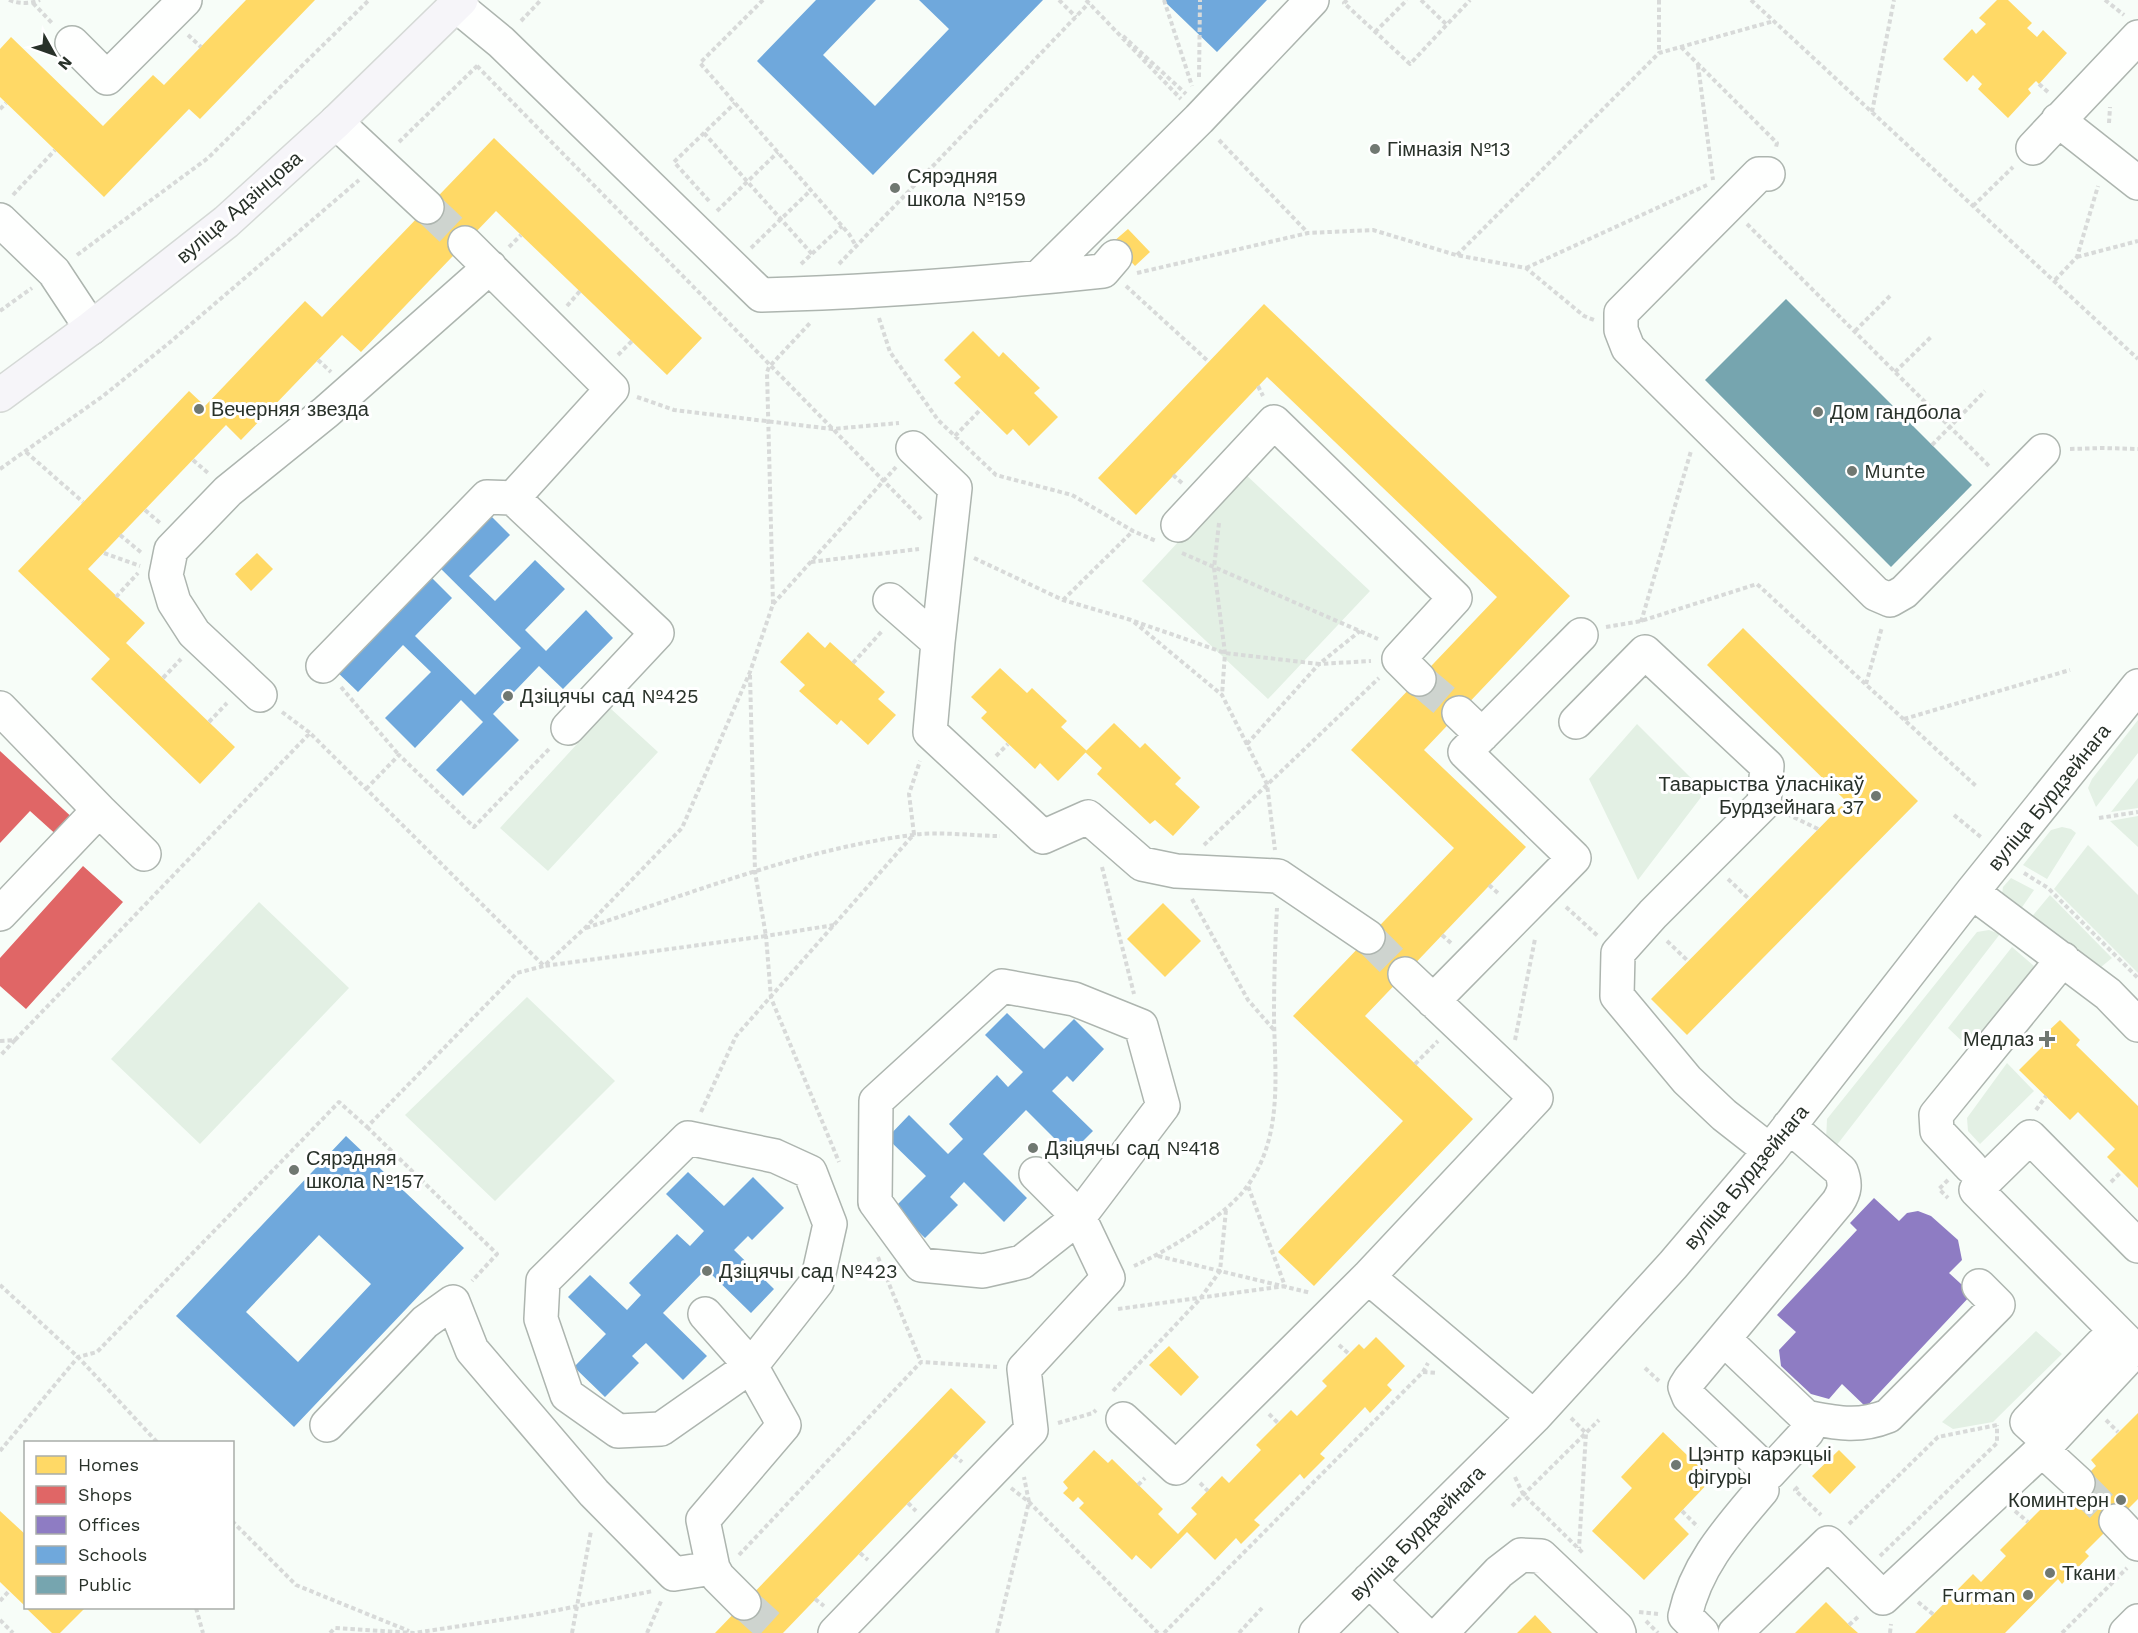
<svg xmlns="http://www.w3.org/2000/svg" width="2138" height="1633" viewBox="0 0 2138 1633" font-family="'Work Sans',sans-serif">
<rect width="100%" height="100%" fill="#f7fdf8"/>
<path fill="#e3f0e4" d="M1243 472 1370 591 1268 699 1142 581Z
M610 708 658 752 548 871 500 828Z
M2138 720V753L2096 807 2088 788 2092 779Z
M1637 724 1705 792 1638 880 1589 779Z
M2138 778V808L2111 812Z
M2138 816V847L2110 821Z
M2062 827 2071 829 2076 833 2047 879 2023 865 2051 830Z
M2088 845 2138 895V973L2054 889Z
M2011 878 2034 890 2018 913 2002 894 2003 887Z
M2050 895 2112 958 2101 967 2092 965 2029 920Z
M259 902 349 988 200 1144 111 1059Z
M1989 930 2000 934 1833 1150 1826 1141 1827 1119 1977 932Z
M2012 947 2034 966 2032 974 1975 1045H1966L1948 1028Z
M527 997 615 1081 495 1201 405 1115Z
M2007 1063 2034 1091 1980 1144 1968 1131 1967 1118Z
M2036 1331 2062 1354 1993 1422 1953 1429 1942 1422Z"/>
<path fill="#ffd966" d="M246 0H315L200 119 189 109 104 197 0 97V49L11 37 103 126 153 75 164 85Z
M1997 0H2008L2032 23 2027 28 2037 37 2043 30 2067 53 2039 84 2036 81 2028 89 2031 93 2008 118 1978 89 1982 84 1973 75 1967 82 1943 59 1972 29 1976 34 1986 24 1979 18Z
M494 138 702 338 667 375 496 211 361 352 342 335 241 440 226 425 88 569 145 623 126 643 235 747 200 784 91 679 110 659 18 571 189 391 205 406 305 301 322 317Z
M1128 229 1150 252 1135 266 1113 242Z
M1264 304 1570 596 1424 750 1526 847 1365 1016 1473 1119 1314 1286 1278 1252 1403 1121 1293 1016 1454 848 1351 750 1497 597 1267 377 1136 515 1098 478Z
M973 331 999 357 1003 352 1040 388 1034 393 1058 417 1029 446 1013 429 1007 435 954 383 961 377 944 360Z
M257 553 273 569 251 591 235 574Z
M1743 628 1918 801 1687 1035 1651 999 1846 801 1707 665Z
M808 632 825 648 830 642 885 692 878 699 896 715 868 745 841 720 837 725 799 691 805 685 780 662Z
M1000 668 1027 693 1032 688 1067 721 1061 727 1087 751 1058 781 1040 763 1035 769 981 718 987 712 971 697Z
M1114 723 1140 748 1145 743 1181 778 1175 784 1200 807 1173 836 1155 820 1150 824 1097 774 1102 768 1085 752Z
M1163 903 1201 941 1165 977 1127 939Z
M2060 1020 2080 1040 2076 1045 2138 1106V1188L2107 1157 2115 1149 2078 1112 2070 1120 2019 1070 2047 1042 2042 1037Z
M1376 1337 1405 1366 1387 1385 1392 1390 1370 1413 1365 1407 1320 1454 1325 1458 1304 1479 1300 1474 1254 1520 1260 1525 1241 1544 1236 1538 1215 1560 1187 1532 1151 1569 1136 1555 1132 1560 1079 1508 1084 1503 1078 1497 1073 1502 1063 1493 1068 1488 1063 1482 1094 1450 1108 1463 1112 1459 1163 1509 1158 1514 1178 1534 1197 1514 1191 1508 1222 1476 1229 1483 1261 1450 1256 1445 1291 1410 1297 1416 1327 1386 1322 1381 1359 1344 1364 1349Z
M1169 1346 1199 1377 1181 1396 1149 1365Z
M951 1388 986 1422 908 1503 783 1633H715Z
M2138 1413V1499L2085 1552 2089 1556 2062 1584 2058 1579 2005 1633H1915L1973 1574 1981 1582 2006 1556 2000 1550 2053 1497 2059 1503 2096 1466 2091 1460Z
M1663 1432 1712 1479 1674 1519 1689 1534 1644 1580 1592 1531 1632 1488 1621 1477Z
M1839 1450 1856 1467 1830 1494 1812 1476Z
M0 1511 26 1535V1607L0 1582Z
M1826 1602 1849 1625 1858 1633H1795Z
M26 1608H85L60 1633H52Z
M1535 1615 1552 1633H1517Z"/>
<path fill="#e06666" d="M0 751 76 821 60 838 30 811 0 843Z
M83 866 123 902 26 1009 0 986V958Z"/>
<path fill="#8e7cc3" d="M1874 1198 1899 1221 1907 1213 1918 1211 1931 1216 1958 1240 1962 1260 1949 1273 1972 1294 1866 1407 1842 1384 1829 1399 1811 1394 1781 1366 1779 1350 1796 1332 1777 1315 1857 1230 1850 1223Z"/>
<path fill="#6fa8dc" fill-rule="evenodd" d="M816 0H876L823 55 875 106 949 29 919 0H1043L873 175 757 61Z
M1163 0H1267L1217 52Z
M484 509 510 535 469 576 495 601 535 560 565 589 525 630 546 651 586 610 613 638 563 689 539 666 493 714 519 740 463 796 436 770 483 722 461 700 415 748 385 718 431 672 403 645 358 692 333 668 427 573 452 598 415 636 475 695 521 648 433 561Z
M1007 1013 1044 1049 1074 1019 1104 1049 1073 1082 1067 1076 1052 1091 1093 1131 1070 1154 1026 1110 983 1154 1027 1198 1004 1222 964 1182 950 1197 958 1205 925 1238 894 1208 926 1176 887 1138 909 1115 948 1154 963 1139 949 1124 997 1075 1008 1087 1023 1072 985 1035Z
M346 1136 464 1248 294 1427 176 1316ZM319 1235 371 1284 298 1362 246 1312Z
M688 1172 724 1206 753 1177 784 1208 752 1240 748 1236 734 1250 774 1289 751 1313 706 1269 663 1313 707 1356 683 1380 646 1343 632 1356 639 1363 605 1397 574 1367 606 1334 568 1297 590 1275 627 1310 641 1295 629 1283 677 1234 690 1246 704 1231 666 1194Z"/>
<path fill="#76a5af" d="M1786 299 1972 485 1891 567 1705 380Z"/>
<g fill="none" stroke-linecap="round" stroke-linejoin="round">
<path stroke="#ced4cf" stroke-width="33" stroke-dasharray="33 16" stroke-linecap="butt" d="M427 207 465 243
M1419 679 1459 713
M1368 937 1405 974
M2078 1483 2116 1521
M744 1603 777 1633"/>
<defs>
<path id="minor" d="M456 5 501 42 761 295C875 292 990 283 1103 271L1115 257
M72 43 107 78 185 0
M2058 120 2138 183
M336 122 427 207
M2033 148 2138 37
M1768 174H1759L1621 313V330L1628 348 1876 594 1890 600 1904 592 2043 451
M0 220 54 272 91 328
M465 243 612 389 513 498
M1039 277 1199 119 1312 0
M913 448 955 488 938 642 930 732 1043 837 1088 817 1142 864 1176 871 1278 876 1368 937
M1178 525 1274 422 1455 598 1399 659 1419 679
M890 600 938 642
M323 666 487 497 513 498 657 633 568 728
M260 695 194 633 174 602 166 575 171 550 228 491 326 412 490 267
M0 708 99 810 0 914
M1459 713 1482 735
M1576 722 1645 652 1767 766 1764 803 1653 914 1618 953 1617 996 1687 1080 1724 1115 1770 1151
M99 810 144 854
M1972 892 2108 994 2138 1025
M1002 986 1074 999 1141 1026 1163 1106 1079 1217 1022 1262 983 1271 921 1265 875 1202 876 1101Z
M1433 1001 1574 858 1465 752 1581 635
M688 1138 775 1156 810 1172 830 1224 817 1282 751 1366 661 1429 618 1431 567 1395 541 1319 543 1281Z
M1971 1167 1937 1131 1936 1115 2063 959
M1368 1277 1534 1417
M705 1314 751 1366 784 1425 703 1520 713 1568 718 1577 744 1603
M1724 1339 1806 1417 1811 1425 1807 1432 1769 1473 1689 1397 1685 1387 1690 1379 1838 1202C1845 1191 1846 1184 1841 1171L1789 1126
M2135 1350 1976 1190 2030 1137 2138 1246
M1806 1417C1837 1423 1858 1428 1888 1416L1998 1305 1979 1286
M1123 1419 1176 1468 1368 1277 1536 1098 1405 974
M327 1425 425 1322 453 1302 472 1350 594 1493 674 1574 713 1568
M2049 1442 2027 1422 2102 1344
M2042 1450 2078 1483
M2116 1521 2138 1544
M1369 1580 1423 1633
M835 1633 1031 1430 1024 1369 1108 1278 1079 1217 1036 1174
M1316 1633 1534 1417 1673 1265 1770 1151 1972 892 2138 686
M1441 1633 1499 1572 1521 1555 1541 1556 1617 1628 1619 1633
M1702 1633 1685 1616C1696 1565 1729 1529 1762 1490
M1735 1633 1828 1543 1883 1598 2042 1450 2138 1347
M2126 1633 2138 1621"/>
<path id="major" d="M0 395 91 328 226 222 336 122 461 0"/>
</defs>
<use href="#minor" stroke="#adb5af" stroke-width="36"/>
<use href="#major" stroke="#d5d9d6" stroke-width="36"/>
<path stroke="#d8dad9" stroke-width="4" stroke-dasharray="4.5 3" stroke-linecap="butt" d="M9 0C19 4 30 4 40 0
M763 0 700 63 849 234 856 246
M1059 0 1076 17
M1086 0 1181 99
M1164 0 1192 86
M1347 0 1344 3 1410 64 1470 0
M1421 0 1447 25
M1659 0V53
M1751 0 2138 359
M2105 0 2124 15
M33 3 53 24
M521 21 541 0
M1375 32 1407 0
M188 35 201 47
M1123 36 1186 94
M1681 47 1777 143 1776 147
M1698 65 1713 180
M477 66 922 520
M1199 77 1200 0
M2039 84 2049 93
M0 109 6 103
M1872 112 1894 0
M2109 123 2110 107
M704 133 812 254
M1219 140 1308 233
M399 142 478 65
M13 195 55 150
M709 201 674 162 735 103
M1973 206 2013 167
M717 211 778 152
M1747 224 1990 467
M509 247 521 235
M751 248 811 190
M77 255 208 158 369 0
M1457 255 1659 53 1774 21
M2077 257 2138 241
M801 264 842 226
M839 264 1089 3
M1526 268 1707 185
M1137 273 1308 233 1373 230 1456 255 1526 268 1584 316 1594 320
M2055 280 2077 257 2098 186
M1126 286 1209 362
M567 306 580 291
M0 311 32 288
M879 318 890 352 938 420 996 475 1072 495 1133 531 1156 541
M1855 331 1890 296
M618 355 632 341
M318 360 331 372
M1895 372 1931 337
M1258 386 1263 396
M637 397 674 410 832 429 899 423
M955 436 981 409
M1932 445 1985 391
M2070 449 2103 448 2138 449
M26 452 83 502
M193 460 208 473
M0 469 103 396 169 343 359 180
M1173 475 1182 483
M145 510 160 523
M1219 523 1214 568 1225 653 1222 695
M120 535 143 554
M104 553 140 566
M1182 553 1378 639
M974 558 1063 600 1131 620 1225 653 1319 664 1360 631
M811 562 919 549
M116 597 138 573
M1063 600 1133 531
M773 604 896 467
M1134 622 1222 695 1267 784 1275 850
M1641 622 1691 451
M1606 627 1641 621 1757 584 1976 786
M853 663 883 630
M163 678 181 659
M1866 684 1882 627
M341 687 399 755
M282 712 310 733
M1904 719 2070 670
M209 722 227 703
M1247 744 1319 664 1371 661
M996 756 1008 744
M366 789 399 755 474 827 549 749
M1787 814 1818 829
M1954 815 1982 838
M2099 818 2138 812
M1204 845 1379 678
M1102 867 1134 994
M2024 873 2048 888 2138 978
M1728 879 1749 899
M1489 885 1500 895
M1192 899 1248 1000 1274 1030
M1566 907 1598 936
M834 925 766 936 771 998 839 1162
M586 928C691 893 803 849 912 835 938 831 973 836 1000 836
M1442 935 1452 944
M1667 941 1688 961
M15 1040 310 733 544 966 766 936 755 872 750 675
M1515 1040 1535 939
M0 1041 15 1040 0 1056
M1415 1064 1438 1041
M2036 1110 2046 1096
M701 1112 736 1036 914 834 909 794 920 761
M367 1127 497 1254 472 1281
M1948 1180 1939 1189 1948 1198
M2111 1182 2121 1172
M1158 1256 1311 1293
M878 1257 921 1362
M1134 1266C1167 1251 1228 1215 1248 1185 1283 1136 1275 1075 1274 1018 1274 981 1275 945 1277 908
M0 1285 78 1357 157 1442
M1118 1309 1285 1286 1248 1186
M1339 1345 1349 1354
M1645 1368 1659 1381
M1423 1372 1437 1373
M1113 1391 1200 1299 1220 1271 1226 1210
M1269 1414 1278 1423
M1571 1418 1586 1433 1579 1548
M2106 1420 2118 1432
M1058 1423 1093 1413 1096 1410
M0 1451 78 1357 97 1352 339 1102 367 1127 517 973 544 966 585 928 682 828 750 672 773 604 767 372 769 367 810 323
M954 1455 962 1462
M1515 1477 1523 1494 1584 1554
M1200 1483 1208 1491
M1138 1485 1145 1478
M1798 1487 1795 1490 1821 1515
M1011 1488 1029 1502 1158 1633
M908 1503 916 1511
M1512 1506 1599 1420
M1682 1511 1698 1527
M2015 1511 2028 1522
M232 1521 296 1585 409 1631
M1849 1524 1938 1437 1997 1425
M860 1553 868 1560
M739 1555 921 1362 997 1367
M1880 1556 1997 1443V1425
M815 1599 824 1606
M0 1601 9 1591
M1918 1602 1934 1615
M196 1608 203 1633
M1639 1612 1658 1614
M0 1620 13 1633
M1646 1621 1658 1633
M1849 1625 1860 1615
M330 1633 335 1628 414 1633 533 1615 653 1591
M572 1633 591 1531
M647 1633 662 1599
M997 1633 1029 1502 1024 1477
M1164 1633 1423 1372 1428 1363
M1239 1633 1262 1608
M1890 1633 1891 1624
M2062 1633 2127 1568"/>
<use href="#minor" stroke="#fefffe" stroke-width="33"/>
<use href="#major" stroke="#f6f5f9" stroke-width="33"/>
</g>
<g fill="#707871" stroke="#fff" stroke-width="2">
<circle cx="1375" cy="149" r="6"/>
<circle cx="895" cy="188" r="6"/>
<circle cx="199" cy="409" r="6"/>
<circle cx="1818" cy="412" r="6"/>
<circle cx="1852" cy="471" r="6"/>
<circle cx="508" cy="696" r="6"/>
<circle cx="1876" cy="796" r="6"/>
<path d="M2044 1030h6v6h6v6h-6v6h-6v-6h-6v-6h6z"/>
<circle cx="1033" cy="1148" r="6"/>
<circle cx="294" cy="1170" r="6"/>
<circle cx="707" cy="1271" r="6"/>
<circle cx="1676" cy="1465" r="6"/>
<circle cx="2121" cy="1500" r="6"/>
<circle cx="2050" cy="1573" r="6"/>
<circle cx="2028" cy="1595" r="6"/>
</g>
<g text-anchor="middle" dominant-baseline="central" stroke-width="6" stroke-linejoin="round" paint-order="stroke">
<g font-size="20" fill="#283129" stroke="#fff" text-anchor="start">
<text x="1387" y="149">Гімназія №13</text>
<text x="907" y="176">Сярэдняя<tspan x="907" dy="23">школа №159</tspan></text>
<text x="211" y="409">Вечерняя звезда</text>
<text x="1830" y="412">Дом гандбола</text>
<text x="1864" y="471">Munte</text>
<text x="520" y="696">Дзіцячы сад №425</text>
<text x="1864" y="784" text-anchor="end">Таварыства ўласнікаў<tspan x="1864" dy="23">Бурдзейнага 37</tspan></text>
<text x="2034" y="1039" text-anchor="end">Медлаз</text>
<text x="1045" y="1148">Дзіцячы сад №418</text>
<text x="306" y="1158">Сярэдняя<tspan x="306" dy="23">школа №157</tspan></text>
<text x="719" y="1271">Дзіцячы сад №423</text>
<text x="1688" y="1454">Цэнтр карэкцыі<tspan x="1688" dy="23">фігуры</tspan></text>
<text x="2109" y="1500" text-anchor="end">Коминтерн</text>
<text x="2062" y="1573">Ткани</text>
<text x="2016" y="1595" text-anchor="end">Furman</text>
</g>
<g font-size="20" fill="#283129" stroke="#fff">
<text transform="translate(239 207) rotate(-41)">вуліца Адзінцова</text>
<text transform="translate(2049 797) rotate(-51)">вуліца Бурдзейнага</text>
<text transform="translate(1746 1177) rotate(-50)">вуліца Бурдзейнага</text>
<text transform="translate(1417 1533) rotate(-45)">вуліца Бурдзейнага</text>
</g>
</g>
<rect x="24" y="1441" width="210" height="168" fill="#ffffff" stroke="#a9ada9" stroke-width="1.5"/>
<rect x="36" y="1456" width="30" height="18" fill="#ffd966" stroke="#a9ada9" stroke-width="1.5"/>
<text x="78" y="1471" font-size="18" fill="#283129">Homes</text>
<rect x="36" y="1486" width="30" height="18" fill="#e06666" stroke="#a9ada9" stroke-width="1.5"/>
<text x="78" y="1501" font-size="18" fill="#283129">Shops</text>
<rect x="36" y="1516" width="30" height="18" fill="#8e7cc3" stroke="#a9ada9" stroke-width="1.5"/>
<text x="78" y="1531" font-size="18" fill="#283129">Offices</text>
<rect x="36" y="1546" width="30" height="18" fill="#6fa8dc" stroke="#a9ada9" stroke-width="1.5"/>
<text x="78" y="1561" font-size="18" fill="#283129">Schools</text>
<rect x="36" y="1576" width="30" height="18" fill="#76a5af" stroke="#a9ada9" stroke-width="1.5"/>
<text x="78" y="1591" font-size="18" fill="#283129">Public</text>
<g transform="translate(54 54) rotate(130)" stroke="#ffffff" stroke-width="4.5" paint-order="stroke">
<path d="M0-4.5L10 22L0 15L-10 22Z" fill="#283129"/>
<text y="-9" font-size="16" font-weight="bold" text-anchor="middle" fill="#283129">N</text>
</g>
</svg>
